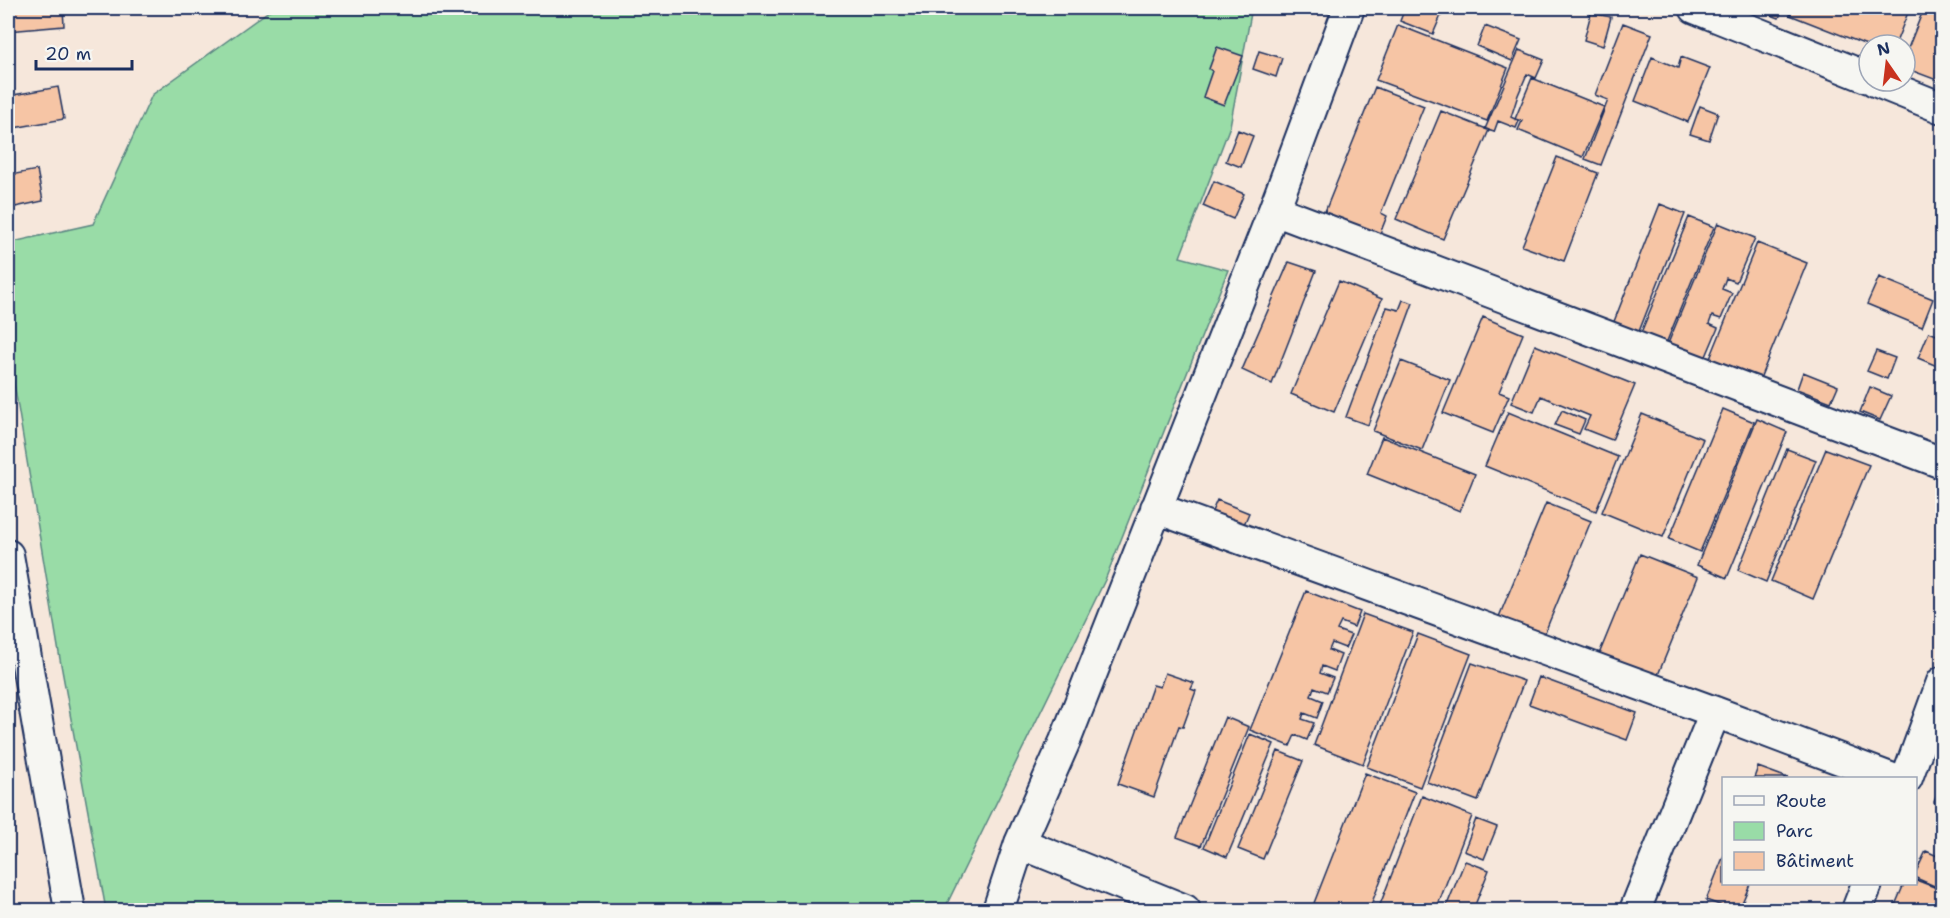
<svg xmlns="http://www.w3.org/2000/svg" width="1950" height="918" viewBox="0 0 1950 918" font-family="'Shantell Sans',sans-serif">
<rect width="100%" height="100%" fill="#f6e7db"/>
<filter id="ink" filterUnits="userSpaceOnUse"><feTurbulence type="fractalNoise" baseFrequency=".0167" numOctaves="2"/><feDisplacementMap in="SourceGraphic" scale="12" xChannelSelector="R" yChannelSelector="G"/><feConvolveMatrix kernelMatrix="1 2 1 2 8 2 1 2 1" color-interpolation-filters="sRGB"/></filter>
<g filter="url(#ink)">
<path fill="#99dca7" stroke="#5a8682" stroke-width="1.5" d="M273 8H1252L1230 126 1180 257 1228 270 1105 580 944 910H106L60 659 8 347V243L93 224 152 95Z"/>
<path fill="#f6c5a5" stroke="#1b2f5e" stroke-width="1.5" d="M8 8H63L64 26 8 31Z
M1405 8H1436L1443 11 1433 34 1400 21Z
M1753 8H1783L1779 18Z
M1793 8H1865L1870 9V8H1903L1909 10 1895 45 1869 46 1790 15Z
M1924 8H1942V82L1905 68V56Z
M1591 13 1611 17 1603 46 1584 40Z
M1623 23 1652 34 1601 165 1585 159 1608 100 1595 95Z
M1398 25 1508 68 1487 121 1376 80Z
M1485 26 1521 40 1512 61 1477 46Z
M1217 47 1243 56 1224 105 1203 97 1212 71 1209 69Z
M1519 50 1544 60 1536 78 1527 74 1518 95 1511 117 1519 121 1516 128 1498 121 1494 132 1485 129Z
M1259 51 1282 58 1276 77 1253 69Z
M1652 57 1678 68 1681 57 1710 68 1688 122 1635 101Z
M1532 78 1604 107 1583 157 1518 130 1522 121 1515 119Z
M58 87 64 119 8 129V96Z
M1375 87 1424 106 1381 213 1387 216 1377 241 1322 219Z
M1700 106 1718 113 1709 140 1690 134Z
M1441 111 1489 130 1443 239 1396 219Z
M1238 130 1253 136 1241 167 1226 161Z
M1557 157 1598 173 1564 261 1522 246Z
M37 170 43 201 15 207 10 175Z
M1214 181 1244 194 1233 219 1203 206Z
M1660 204 1685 214 1638 334 1613 324Z
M1689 217 1714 227 1665 346 1640 335Z
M1718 223 1755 238 1736 282 1726 278 1722 289 1732 293 1721 319 1712 316 1709 324 1718 328 1704 361 1667 346Z
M1757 243 1807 263 1759 381 1709 361Z
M1289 262 1316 271 1272 384 1242 370Z
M1879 277 1933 299 1922 327 1867 304Z
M1339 281 1382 299 1334 412 1291 394Z
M1403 300 1413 303 1368 425 1346 417 1387 307 1399 310Z
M1483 317 1523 334 1499 392 1509 396 1493 433 1443 413Z
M1929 332 1942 337V353L1937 366 1918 358Z
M1535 345 1635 385 1612 440 1584 429 1590 416 1541 396 1534 412 1511 403Z
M1876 351 1895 358 1887 379 1867 371Z
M1401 361 1450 380 1422 450 1373 431Z
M1803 372 1838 386 1831 402 1797 389Z
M1870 387 1891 396 1880 420 1860 412Z
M1723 409 1754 422 1700 552 1669 539Z
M1562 410 1585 420 1579 434 1555 425Z
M1508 412 1618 457 1596 511 1485 466Z
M1642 414 1703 439 1663 537 1602 512Z
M1757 419 1787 432 1727 578 1697 565Z
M1382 437 1475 474 1460 511 1367 474Z
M1787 449 1816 460 1766 582 1738 570Z
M1826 449 1869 465 1813 599 1771 581Z
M1217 500 1249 513 1242 529 1210 516Z
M1546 503 1591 521 1541 642 1496 624Z
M1640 554 1698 577 1653 687 1595 664Z
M1306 591 1360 612 1354 627 1341 622 1337 630 1351 635 1345 648 1332 643 1329 650 1341 655 1335 671 1322 666 1320 673 1333 678 1327 692 1314 687 1311 696 1323 701 1317 718 1304 713 1302 719 1314 723 1307 740 1295 735 1290 746 1250 730Z
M1363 614 1413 632 1363 764 1314 745Z
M1418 634 1471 654 1420 787 1367 767Z
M1472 663 1524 681 1478 801 1427 782Z
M1165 673 1194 683 1191 689 1196 691 1183 727 1179 726 1154 797 1118 784 1153 685 1160 687Z
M1539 677 1637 713 1627 740 1529 704Z
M1225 717 1249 727 1201 846 1177 837Z
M1250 734 1274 744 1227 857 1204 847Z
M1278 751 1303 761 1263 859 1238 849Z
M1758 767 1788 778H1754Z
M1365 773 1415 792 1369 910H1334L1314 903Z
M1942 782V805L1934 802Z
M1422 796 1472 816 1436 910H1378Z
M1476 819 1497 827 1484 859 1464 851Z
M1926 851 1942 858V880L1939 888 1916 878V872Z
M1724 855V884H1750L1739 910H1733L1706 900Z
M1465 861 1489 870 1473 910H1445Z
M1916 880 1942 890V903L1940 910H1893L1904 884H1916Z
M1702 904 1719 910H1699Z
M1025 905 1039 910H1022Z"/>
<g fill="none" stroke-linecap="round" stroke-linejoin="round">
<defs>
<path id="street" d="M1695 8 1869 78
M1875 81 1942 108
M1274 210 1942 463
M1156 508 1715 712 1890 778
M8 555 70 910
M1907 778 1942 682
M1020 843 1185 910
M998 910 1020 843 1065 741 1274 210 1349 8
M1635 910 1715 712
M1857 910 1867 884"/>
</defs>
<use href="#street" stroke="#1b2f5e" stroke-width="34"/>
<use href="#street" stroke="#f6f6f2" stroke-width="30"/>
</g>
</g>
<rect width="1950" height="918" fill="none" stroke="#f6f6f2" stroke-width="30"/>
<rect x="15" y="15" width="1920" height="888" fill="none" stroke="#1b2f5e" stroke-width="2" filter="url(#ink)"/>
<rect x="1722" y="777" width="195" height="108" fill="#f6f6f2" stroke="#9ea6b7" stroke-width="1.5"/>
<rect x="1734" y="796" width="30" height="9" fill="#f6f6f2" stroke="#9ea6b7" stroke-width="1.5"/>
<text x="1776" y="807" font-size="18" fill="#1b2f5e">Route</text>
<rect x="1734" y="822" width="30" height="18" fill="#99dca7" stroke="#9ea6b7" stroke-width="1.5"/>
<text x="1776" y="837" font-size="18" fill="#1b2f5e">Parc</text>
<rect x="1734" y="852" width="30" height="18" fill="#f6c5a5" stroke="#9ea6b7" stroke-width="1.5"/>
<text x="1776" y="867" font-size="18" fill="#1b2f5e">Bâtiment</text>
<g transform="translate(1887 63) rotate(346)"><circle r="28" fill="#f6f6f2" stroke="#9ea6b7" stroke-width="1.5"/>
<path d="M0-4.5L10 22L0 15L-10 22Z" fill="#c8321e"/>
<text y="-9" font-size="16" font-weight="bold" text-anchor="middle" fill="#1b2f5e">N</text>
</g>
<path d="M36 60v9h96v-9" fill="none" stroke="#1b2f5e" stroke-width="3"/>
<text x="45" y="60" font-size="18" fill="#1b2f5e" stroke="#f6f6f2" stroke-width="4.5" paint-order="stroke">20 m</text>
</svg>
